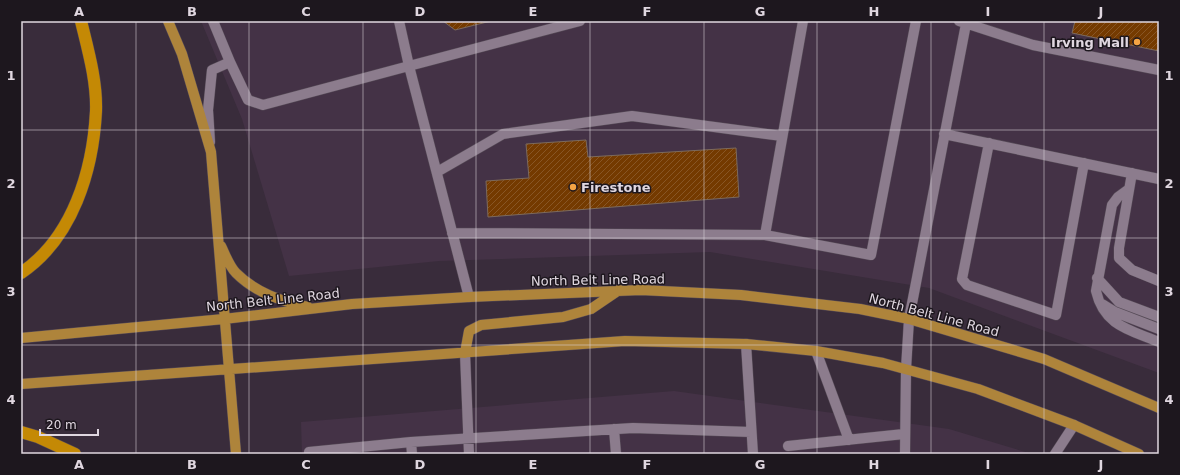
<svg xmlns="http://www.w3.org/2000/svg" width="1180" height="475" viewBox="0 0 1180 475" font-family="'DejaVu Sans',sans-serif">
<defs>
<pattern id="building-hatch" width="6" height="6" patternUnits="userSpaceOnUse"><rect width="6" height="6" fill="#743a00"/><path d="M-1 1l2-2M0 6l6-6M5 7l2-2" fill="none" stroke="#885625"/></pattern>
</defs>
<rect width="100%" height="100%" fill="#392c3b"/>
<path fill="#443246" d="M201 21H1159V373L929 288 710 252 439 261 289 276 242 119Z
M674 391 949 429 1032 454H302L301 422Z"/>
<path fill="url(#building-hatch)" stroke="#7c6a5d" d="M443 21H491L455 30Z
M1075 21H1159V51L1072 33Z
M586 140 588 157 736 148 739 197 488 217 486 181 529 178 526 144Z"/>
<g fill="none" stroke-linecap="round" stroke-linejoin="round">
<defs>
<path id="minor" d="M213 21 230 62
M959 21 1033 45 1159 70
M944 134 1159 179
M210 142 208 110 212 70 230 62 248 100 263 105 409 66 399 21
M989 143 962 279 967 285 1056 315 1084 163
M437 172 503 134 632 116 782 136
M1132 173 1119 248V258L1132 270 1159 281
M1129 189 1118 197 1112 205 1096 291C1104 326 1130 330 1159 342
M452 233 765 235 871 255 916 21
M765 235 803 21
M1097 278 1119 302 1159 317
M469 297 409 66 580 21
M1102 304 1115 312 1159 329
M746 344 753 454
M816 351 849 440
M465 353 469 454
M614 429 616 454
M411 442 412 454
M788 446 904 434
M309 452 411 442 633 428 751 432
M905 454 906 369 909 319 966 24
M1055 454 1074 425"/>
<path id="major" d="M168 21 182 54 211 152 236 454
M221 246C225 254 229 266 236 273 256 293 281 301 308 307
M21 338 224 319 352 304 469 297 641 290 741 295 860 309 909 319 1044 359 1159 408
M465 353 469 331 481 325 563 317 591 309 619 290
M21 384 625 341 746 344 816 351 883 363 978 389 1074 425 1139 454"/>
<path id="highway" d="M21 273C73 238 93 170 96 111 97 81 88 50 81 21
M21 432 38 437 75 454"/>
</defs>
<use href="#minor" stroke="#564b57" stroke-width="11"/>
<use href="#major" stroke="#564b57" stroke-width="11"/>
<use href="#highway" stroke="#564b57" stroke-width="13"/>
<use href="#minor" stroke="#8c7c8d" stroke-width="10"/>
<use href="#major" stroke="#ae843b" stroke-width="10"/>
<use href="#highway" stroke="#c48905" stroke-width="12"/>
</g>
<path fill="none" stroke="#e0d7e0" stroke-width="1" stroke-opacity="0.55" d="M136 21V454M249 21V454M363 21V454M476 21V454M590 21V454M704 21V454M817 21V454M931 21V454M1044 21V454M21 130H1159M21 238H1159M21 345H1159"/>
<g fill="#f4a444" stroke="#1d171e" stroke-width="1.5">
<circle cx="1137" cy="42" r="4"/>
<circle cx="573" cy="187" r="4"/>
</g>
<g text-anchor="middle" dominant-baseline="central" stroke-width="3" stroke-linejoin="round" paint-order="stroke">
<g font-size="13" font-weight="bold" fill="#e0d7e0" stroke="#1d171e" text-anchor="end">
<text x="1129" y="42">Irving Mall</text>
<text x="581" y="187" text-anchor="start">Firestone</text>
</g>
<g font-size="13" fill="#e0d7e0" stroke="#1d171e">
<text transform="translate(598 280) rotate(-1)">North Belt Line Road</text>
<text transform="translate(273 300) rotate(-6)">North Belt Line Road</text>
<text transform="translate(934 315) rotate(15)">North Belt Line Road</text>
</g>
</g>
<rect width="1180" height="475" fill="none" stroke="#1d171e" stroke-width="44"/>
<path d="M40 429v6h58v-6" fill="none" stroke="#e0d7e0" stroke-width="2"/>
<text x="46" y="429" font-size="12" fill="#e0d7e0" stroke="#1d171e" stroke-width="3" paint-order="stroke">20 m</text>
<rect x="22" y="22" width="1136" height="431" fill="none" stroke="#e0d7e0" stroke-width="1.5"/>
<g font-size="13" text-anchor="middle" font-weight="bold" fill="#e0d7e0">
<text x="79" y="16">A</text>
<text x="192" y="16">B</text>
<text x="306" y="16">C</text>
<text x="420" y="16">D</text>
<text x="533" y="16">E</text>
<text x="647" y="16">F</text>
<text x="760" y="16">G</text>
<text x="874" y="16">H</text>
<text x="988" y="16">I</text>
<text x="1101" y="16">J</text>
<text x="11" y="80">1</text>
<text x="1169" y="80">1</text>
<text x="11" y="188">2</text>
<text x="1169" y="188">2</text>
<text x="11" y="296">3</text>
<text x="1169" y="296">3</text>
<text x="11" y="404">4</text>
<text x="1169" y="404">4</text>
<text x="79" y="469">A</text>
<text x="192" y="469">B</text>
<text x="306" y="469">C</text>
<text x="420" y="469">D</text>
<text x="533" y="469">E</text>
<text x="647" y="469">F</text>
<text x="760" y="469">G</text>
<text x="874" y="469">H</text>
<text x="988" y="469">I</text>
<text x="1101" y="469">J</text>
</g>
</svg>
